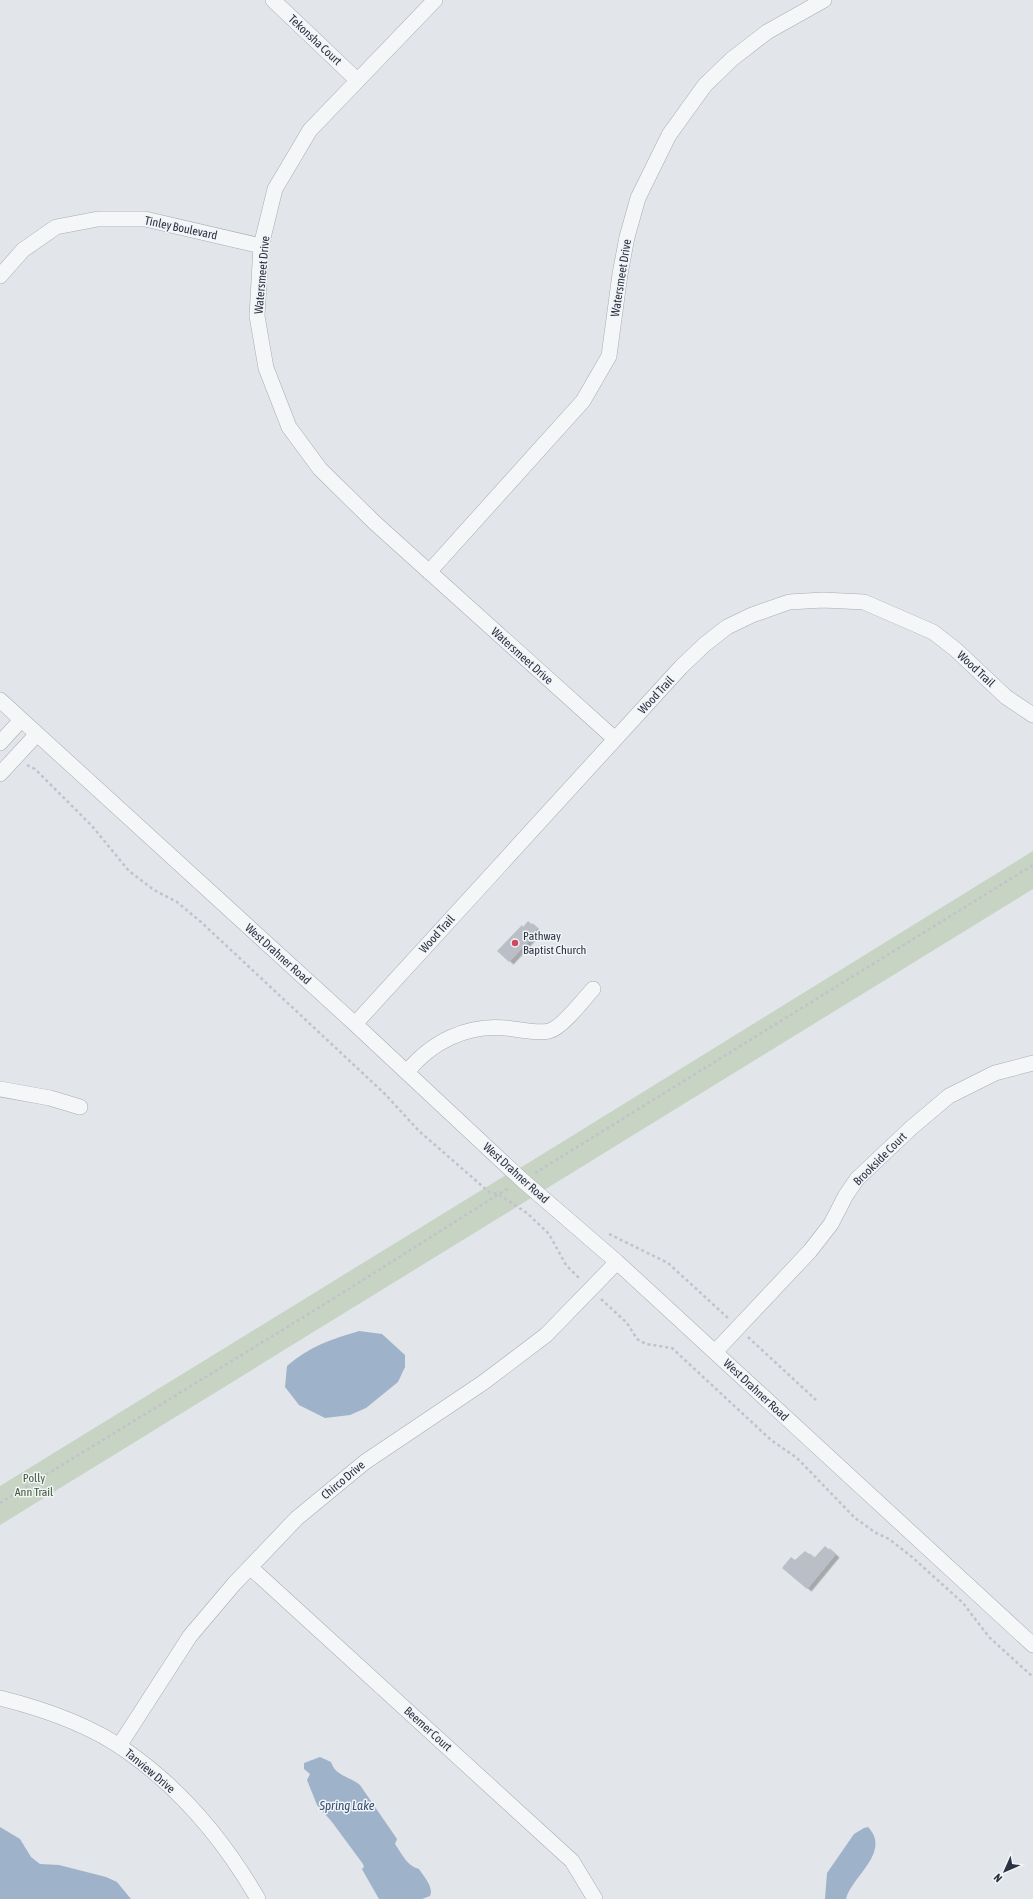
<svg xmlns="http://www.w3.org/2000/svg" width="1033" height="1899" viewBox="0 0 1033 1899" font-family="'Asap Condensed',sans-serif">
<defs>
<filter id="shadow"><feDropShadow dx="4.5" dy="2.5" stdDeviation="0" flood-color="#0004"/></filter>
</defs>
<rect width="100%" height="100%" fill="#e2e5ea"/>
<path fill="#c7d4c3" d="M1033 851V889L0 1525V1486L511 1172 512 1173Z"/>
<path fill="#9eb2c9" d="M359 1331 382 1334 405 1355V1367L398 1382 366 1408 350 1415 325 1418 299 1405 285 1387 287 1366C312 1345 330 1340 359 1331Z
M320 1757 331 1762C335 1776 351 1777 360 1785L397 1839 395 1844C402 1854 407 1866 419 1869 424 1877 434 1887 430 1896L422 1899H379L363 1871 362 1869 364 1867 363 1864 332 1822 317 1805 307 1780 310 1774 304 1769V1763Z
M0 1827 20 1839 31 1857 40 1864 59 1865 106 1877 117 1882 131 1899H0Z
M868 1827C892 1852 851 1877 846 1899H825L827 1873 854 1834 864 1828Z"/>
<path fill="#b9bec7" filter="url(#shadow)" d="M528 921 537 929 532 934 533 936 509 962 497 951 522 925 523 927Z
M825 1546 835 1555 807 1589 782 1568 791 1557 795 1560 805 1551 814 1558Z"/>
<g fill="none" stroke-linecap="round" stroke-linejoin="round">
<defs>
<path id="minor" d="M273 0 357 80
M435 0 310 130 275 189 261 246 257 316 266 368 289 427 320 469 375 523 615 739
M0 276 23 250 56 227 98 219H145L261 246
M429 572 583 401 609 356 620 274 627 237 638 198 669 135 705 85 732 59 767 32 824 0
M0 700 355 1024 521 1179 617 1262 1033 1645
M0 743 21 720
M0 774 37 734
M355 1024 681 667 704 645 727 627 752 615 789 602 823 600 864 602 933 632 955 649 1006 697 1033 715
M407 1072C431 1042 467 1024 506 1028 517 1029 538 1034 549 1031 562 1028 584 999 593 989
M0 1089 50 1098 80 1107
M715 1352 810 1251 831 1224 846 1195 857 1179 911 1128 949 1096 995 1073 1033 1063
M250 1567 572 1861 595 1899
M0 1698C44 1709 91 1725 128 1752 182 1790 225 1842 258 1899
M119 1746 190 1636 234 1584 297 1518 365 1462 484 1382 546 1335 617 1262"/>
</defs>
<use href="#minor" stroke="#a7acb4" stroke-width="16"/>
<path stroke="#c0c3c9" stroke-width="2.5" stroke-dasharray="3 3" stroke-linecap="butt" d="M27 765 35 769 92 826 129 871 154 890 177 902 201 922 385 1094 419 1131 489 1192 498 1194 527 1213 549 1234 566 1265 580 1279
M535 1173 1033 865
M609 1234 668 1263 728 1318
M601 1299 627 1323 637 1339 646 1344 672 1348 771 1440 797 1458 855 1518 876 1533 889 1539 912 1557 963 1603 989 1637 1033 1677
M748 1337 816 1400
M0 1503 328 1302 510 1187"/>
<use href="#minor" stroke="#f5f6f8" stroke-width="15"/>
</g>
<circle fill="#cd495c" stroke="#f2f4f7" stroke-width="1.5" cx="515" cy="943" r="4"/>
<g text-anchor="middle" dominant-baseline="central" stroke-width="3" stroke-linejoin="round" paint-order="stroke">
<g font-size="12" fill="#2a3342" stroke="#f2f4f7">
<text transform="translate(315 40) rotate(43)">Tekonsha Court</text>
<text transform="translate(181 228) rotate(12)">Tinley Boulevard</text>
<text transform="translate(262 275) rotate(-85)">Watersmeet Drive</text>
<text transform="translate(621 278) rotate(-81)">Watersmeet Drive</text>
<text transform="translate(522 656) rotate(42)">Watersmeet Drive</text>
<text transform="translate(976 669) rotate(43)">Wood Trail</text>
<text transform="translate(656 695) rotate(-47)">Wood Trail</text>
<text transform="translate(437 934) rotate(-48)">Wood Trail</text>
<text transform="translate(278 954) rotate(42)">West Drahner Road</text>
<text transform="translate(880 1159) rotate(-45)">Brookside Court</text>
<text transform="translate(516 1173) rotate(42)">West Drahner Road</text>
<text transform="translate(756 1390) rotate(43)">West Drahner Road</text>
<text transform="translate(343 1480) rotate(-40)">Chirco Drive</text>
<text transform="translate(428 1729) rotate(42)">Beemer Court</text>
<text transform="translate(150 1771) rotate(40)">Tanview Drive</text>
</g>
<g font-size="12" fill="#2a3342" stroke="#f2f4f7" text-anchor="start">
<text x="523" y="936">Pathway<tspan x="523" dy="14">Baptist Church</tspan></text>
</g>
<g font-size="12" fill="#3e5d38" stroke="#f2f4f7">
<text x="34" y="1478">Polly<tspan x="34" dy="14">Ann Trail</tspan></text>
</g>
<g font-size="13" font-style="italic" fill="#355175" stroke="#f2f4f7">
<text x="347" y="1805">Spring Lake</text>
</g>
</g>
<g transform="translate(1005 1871) rotate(225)" stroke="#f2f4f7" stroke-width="3" paint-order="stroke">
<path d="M0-3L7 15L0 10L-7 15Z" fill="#2a3342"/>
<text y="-6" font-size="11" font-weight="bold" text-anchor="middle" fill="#2a3342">N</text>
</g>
</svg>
